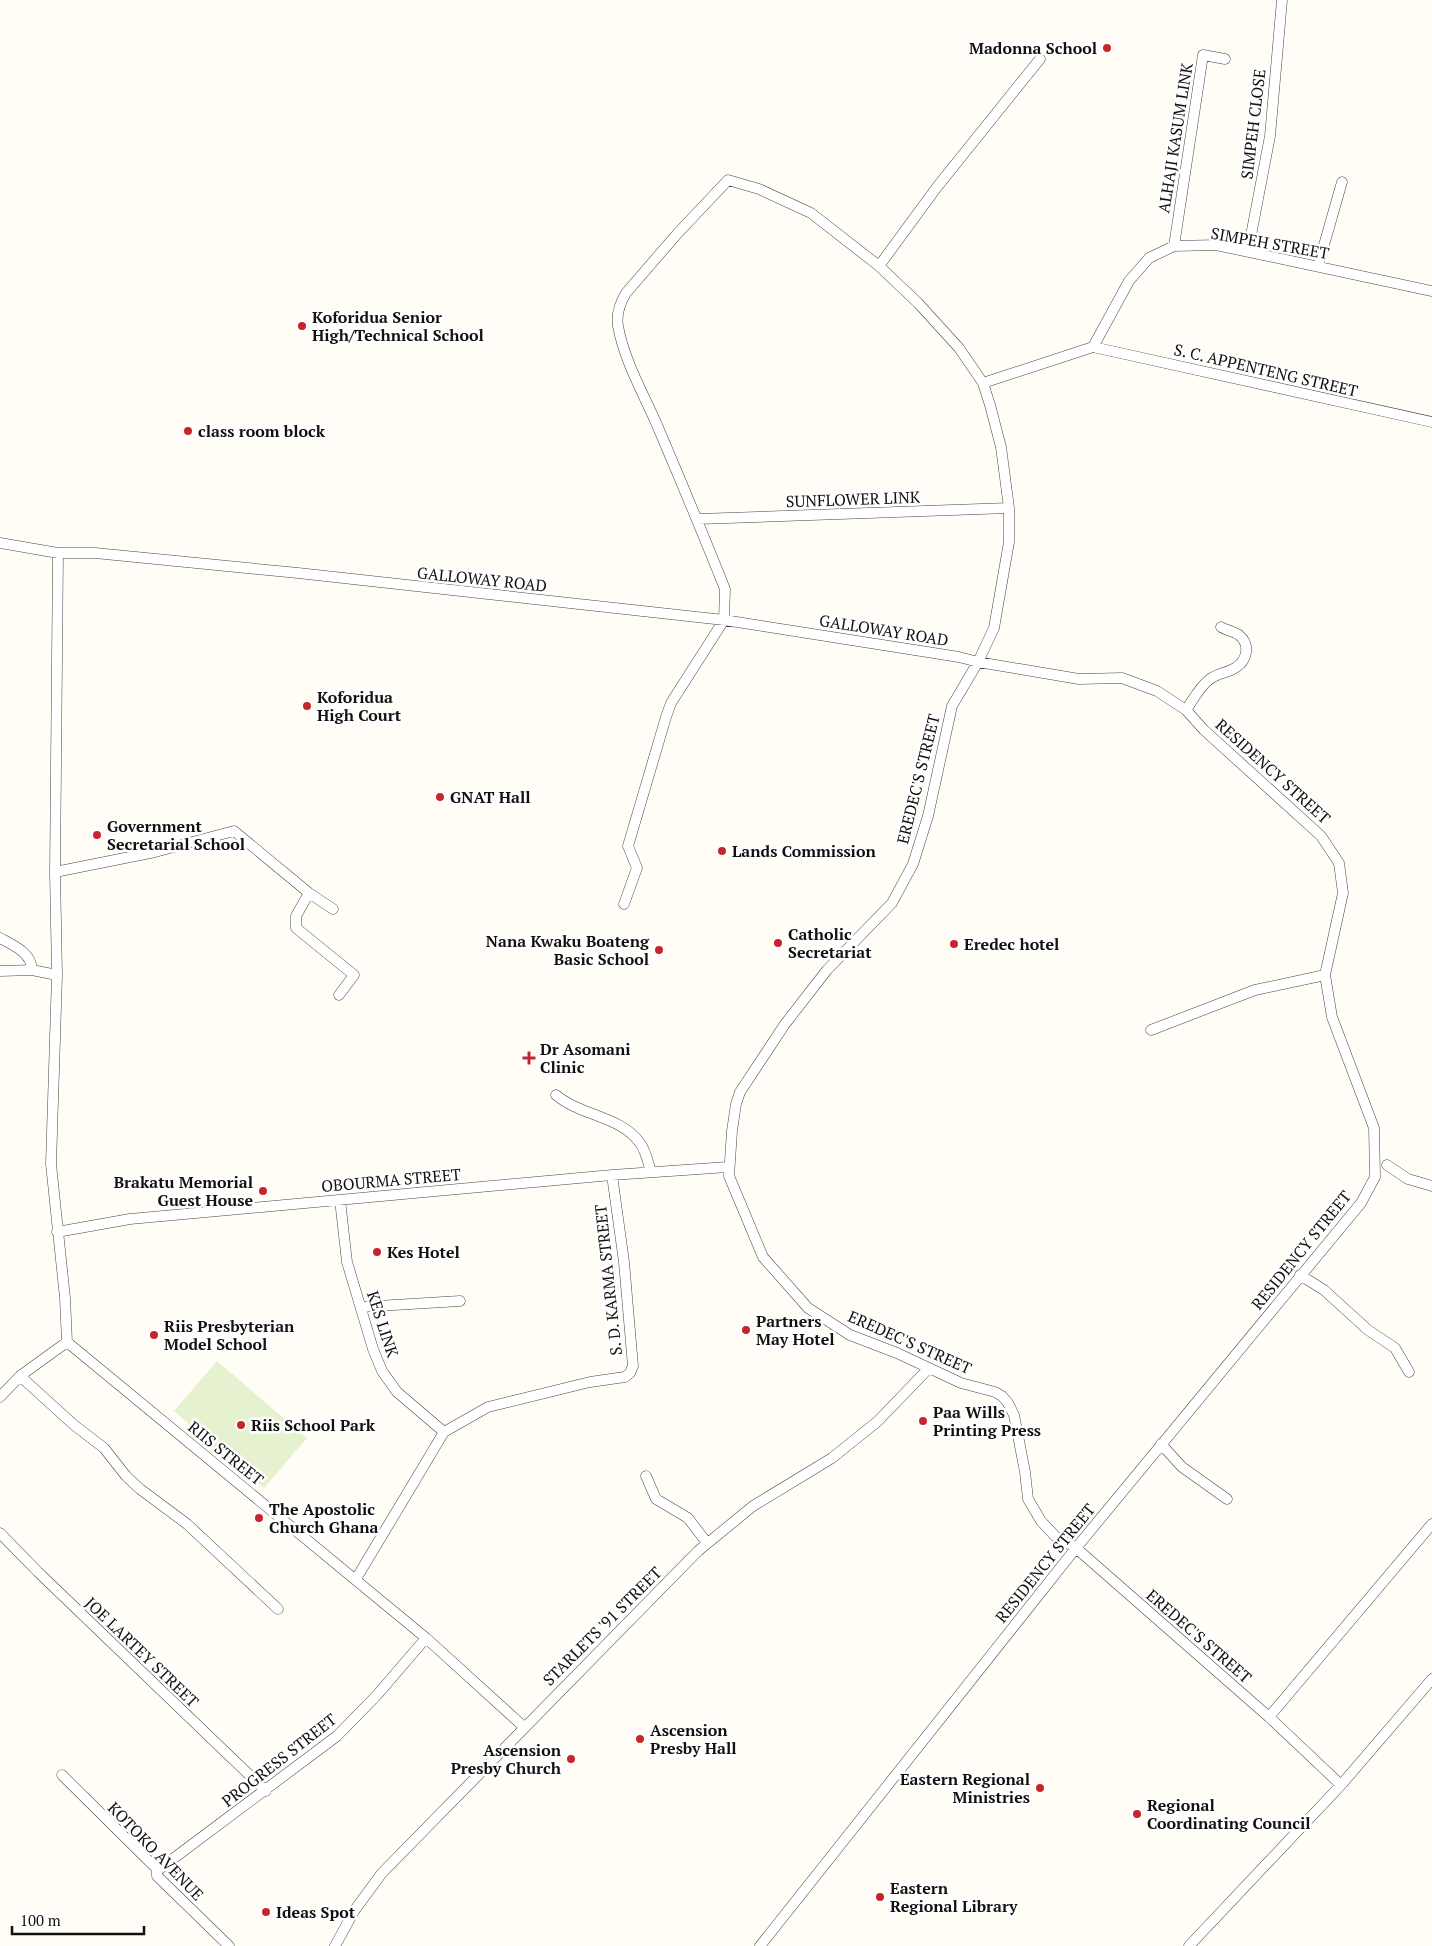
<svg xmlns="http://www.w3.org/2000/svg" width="1432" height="1946" viewBox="0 0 1432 1946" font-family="'PT Serif',serif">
<rect width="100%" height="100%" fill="#fffdf5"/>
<path fill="#e6f2cf" d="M217 1361 307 1438 264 1488 174 1411Z"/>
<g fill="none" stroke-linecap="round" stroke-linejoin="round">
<defs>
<path id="minor" d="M1174 246 1203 55 1225 59
M1248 251 1270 136 1282 0
M879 266 937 187 1040 59
M1318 266 1342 182
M1093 347 1129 281 1149 258 1174 246 1216 245 1432 291
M1093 347 1432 422
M983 383 1093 347
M698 519 1009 508
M0 543 58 553H95L298 573 724 620 959 657 978 662 1079 679 1122 678 1157 691 1186 710 1204 730 1321 836 1339 863 1343 893 1325 975 1332 1017 1374 1128 1375 1177 1361 1203 1076 1548 760 1946
M58 553 55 872 57 975 51 1164 65 1298 67 1342
M1186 710C1193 700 1200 686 1210 679 1218 673 1227 673 1235 668 1247 661 1251 645 1239 635 1235 632 1226 630 1221 627
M55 872 155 852 234 831 309 893 333 909
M309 893 296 916V928L354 975 339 995
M624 904 637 868 628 846 666 717 671 703 724 620 725 589C703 534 680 479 657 425 643 393 624 360 618 326 616 314 620 303 626 293L677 234 728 180 759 189 811 213 879 266 918 303 959 348 983 383 990 405 1001 447 1009 508V542L994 628 978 662 952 706 928 816 913 864 892 903 827 970 785 1024 740 1092 736 1104 732 1131 729 1176 763 1257 808 1308 850 1335 897 1353 961 1383 995 1392 1002 1396 1008 1403 1014 1415 1025 1472 1028 1499 1041 1521 1055 1536 1076 1548 1269 1717 1341 1785
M0 938C13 945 32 953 32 970
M0 971 32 970 57 975
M1151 1030 1255 990 1325 975
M556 1095C581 1116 621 1116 640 1143 646 1151 648 1162 651 1172
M1387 1165 1408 1179 1432 1186
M340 1200 347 1262 373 1349 382 1371 397 1392 444 1432
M57 1232 130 1219 612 1175 728 1167
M1300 1275 1324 1290 1368 1330 1395 1348 1409 1372
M361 1307 460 1301
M67 1342 426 1638 524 1727
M20 1376 74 1425 104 1448 126 1476 140 1489 187 1524 278 1609
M0 1397 20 1376 67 1342
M1161 1444 1182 1467 1227 1499
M646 1476 656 1499 688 1518 707 1543
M0 1533 38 1572 266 1791
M356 1579 444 1432 488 1407 590 1382 625 1377 630 1373 633 1366 624 1262 612 1175
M1269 1717 1432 1524
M62 1775 158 1870 157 1871V1876L229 1946
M158 1870 337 1736 377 1695 426 1638
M335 1946 354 1911 382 1873 698 1551 753 1506 832 1458 878 1421 929 1368
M1189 1946 1341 1785 1432 1679"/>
</defs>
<use href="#minor" stroke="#444" stroke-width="11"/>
<use href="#minor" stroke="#fff" stroke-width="10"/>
</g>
<g fill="#c4262e" stroke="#fff" stroke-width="2">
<circle cx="1107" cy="48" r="5"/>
<circle cx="302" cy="326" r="5"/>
<circle cx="188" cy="431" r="5"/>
<circle cx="307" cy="706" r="5"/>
<circle cx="440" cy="797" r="5"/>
<circle cx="97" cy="835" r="5"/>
<circle cx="722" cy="851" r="5"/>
<circle cx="778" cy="943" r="5"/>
<circle cx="954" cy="944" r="5"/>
<circle cx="659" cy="950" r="5"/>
<path d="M526.5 1050.5h5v5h5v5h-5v5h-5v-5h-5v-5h5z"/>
<circle cx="263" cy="1191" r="5"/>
<circle cx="377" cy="1252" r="5"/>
<circle cx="746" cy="1330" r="5"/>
<circle cx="154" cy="1335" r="5"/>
<circle cx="923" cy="1421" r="5"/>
<circle cx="241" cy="1425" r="5"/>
<circle cx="259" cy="1518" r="5"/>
<circle cx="640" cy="1739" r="5"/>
<circle cx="571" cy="1759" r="5"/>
<circle cx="1040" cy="1788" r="5"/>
<circle cx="1137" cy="1814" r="5"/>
<circle cx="880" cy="1897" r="5"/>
<circle cx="266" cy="1912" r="5"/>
</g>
<g text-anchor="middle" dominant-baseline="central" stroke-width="5" stroke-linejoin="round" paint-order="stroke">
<g font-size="16" font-weight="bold" fill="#111" stroke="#fff" text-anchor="start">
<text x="1097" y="48" text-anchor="end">Madonna School</text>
<text x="312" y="317">Koforidua Senior<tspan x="312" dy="18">High/Technical School</tspan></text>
<text x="198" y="431">class room block</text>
<text x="317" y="697">Koforidua<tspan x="317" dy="18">High Court</tspan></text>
<text x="450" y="797">GNAT Hall</text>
<text x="107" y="826">Government<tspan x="107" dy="18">Secretarial School</tspan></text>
<text x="732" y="851">Lands Commission</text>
<text x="788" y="934">Catholic<tspan x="788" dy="18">Secretariat</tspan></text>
<text x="649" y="941" text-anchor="end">Nana Kwaku Boateng<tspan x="649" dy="18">Basic School</tspan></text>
<text x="964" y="944">Eredec hotel</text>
<text x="540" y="1049">Dr Asomani<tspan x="540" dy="18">Clinic</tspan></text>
<text x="253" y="1182" text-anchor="end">Brakatu Memorial<tspan x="253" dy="18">Guest House</tspan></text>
<text x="387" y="1252">Kes Hotel</text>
<text x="756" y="1321">Partners<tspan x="756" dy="18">May Hotel</tspan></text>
<text x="164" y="1326">Riis Presbyterian<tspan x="164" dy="18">Model School</tspan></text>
<text x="933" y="1412">Paa Wills<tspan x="933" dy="18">Printing Press</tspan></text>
<text x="251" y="1425">Riis School Park</text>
<text x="269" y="1509">The Apostolic<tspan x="269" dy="18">Church Ghana</tspan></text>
<text x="650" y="1730">Ascension<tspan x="650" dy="18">Presby Hall</tspan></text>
<text x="561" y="1750" text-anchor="end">Ascension<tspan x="561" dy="18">Presby Church</tspan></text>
<text x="1030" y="1779" text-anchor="end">Eastern Regional<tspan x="1030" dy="18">Ministries</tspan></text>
<text x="1147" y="1805">Regional<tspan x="1147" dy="18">Coordinating Council</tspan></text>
<text x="890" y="1888">Eastern<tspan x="890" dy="18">Regional Library</tspan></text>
<text x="276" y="1912">Ideas Spot</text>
</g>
<g font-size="16" fill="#111" stroke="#fff">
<text transform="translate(1253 124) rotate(-83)">SIMPEH CLOSE</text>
<text transform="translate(1175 138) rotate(-81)">ALHAJI KASUM LINK</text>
<text transform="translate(1270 243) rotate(10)">SIMPEH STREET</text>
<text transform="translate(1266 370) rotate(13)">S. C. APPENTENG STREET</text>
<text transform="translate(853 499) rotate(-2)">SUNFLOWER LINK</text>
<text transform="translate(482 579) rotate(6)">GALLOWAY ROAD</text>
<text transform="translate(884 630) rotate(9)">GALLOWAY ROAD</text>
<text transform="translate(1273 771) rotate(42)">RESIDENCY STREET</text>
<text transform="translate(918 779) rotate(-76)">EREDEC'S STREET</text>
<text transform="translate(391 1180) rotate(-5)">OBOURMA STREET</text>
<text transform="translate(1301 1250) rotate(-51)">RESIDENCY STREET</text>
<text transform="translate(608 1280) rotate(-96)">S. D. KARMA STREET</text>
<text transform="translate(383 1324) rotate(72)">KES LINK</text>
<text transform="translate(910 1342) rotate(24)">EREDEC'S STREET</text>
<text transform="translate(226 1453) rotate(39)">RIIS STREET</text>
<text transform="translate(1045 1563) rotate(-51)">RESIDENCY STREET</text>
<text transform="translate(602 1626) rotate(-45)">STARLETS '91 STREET</text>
<text transform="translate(1199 1636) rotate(41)">EREDEC'S STREET</text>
<text transform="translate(142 1652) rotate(44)">JOE LARTEY STREET</text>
<text transform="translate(279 1760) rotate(-38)">PROGRESS STREET</text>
<text transform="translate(156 1851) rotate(46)">KOTOKO AVENUE</text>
</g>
</g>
<path d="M12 1926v8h132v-8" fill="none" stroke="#111111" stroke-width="2.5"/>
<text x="20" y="1926" font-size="15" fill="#111111" stroke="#ffffff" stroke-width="4" paint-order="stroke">100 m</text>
</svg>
